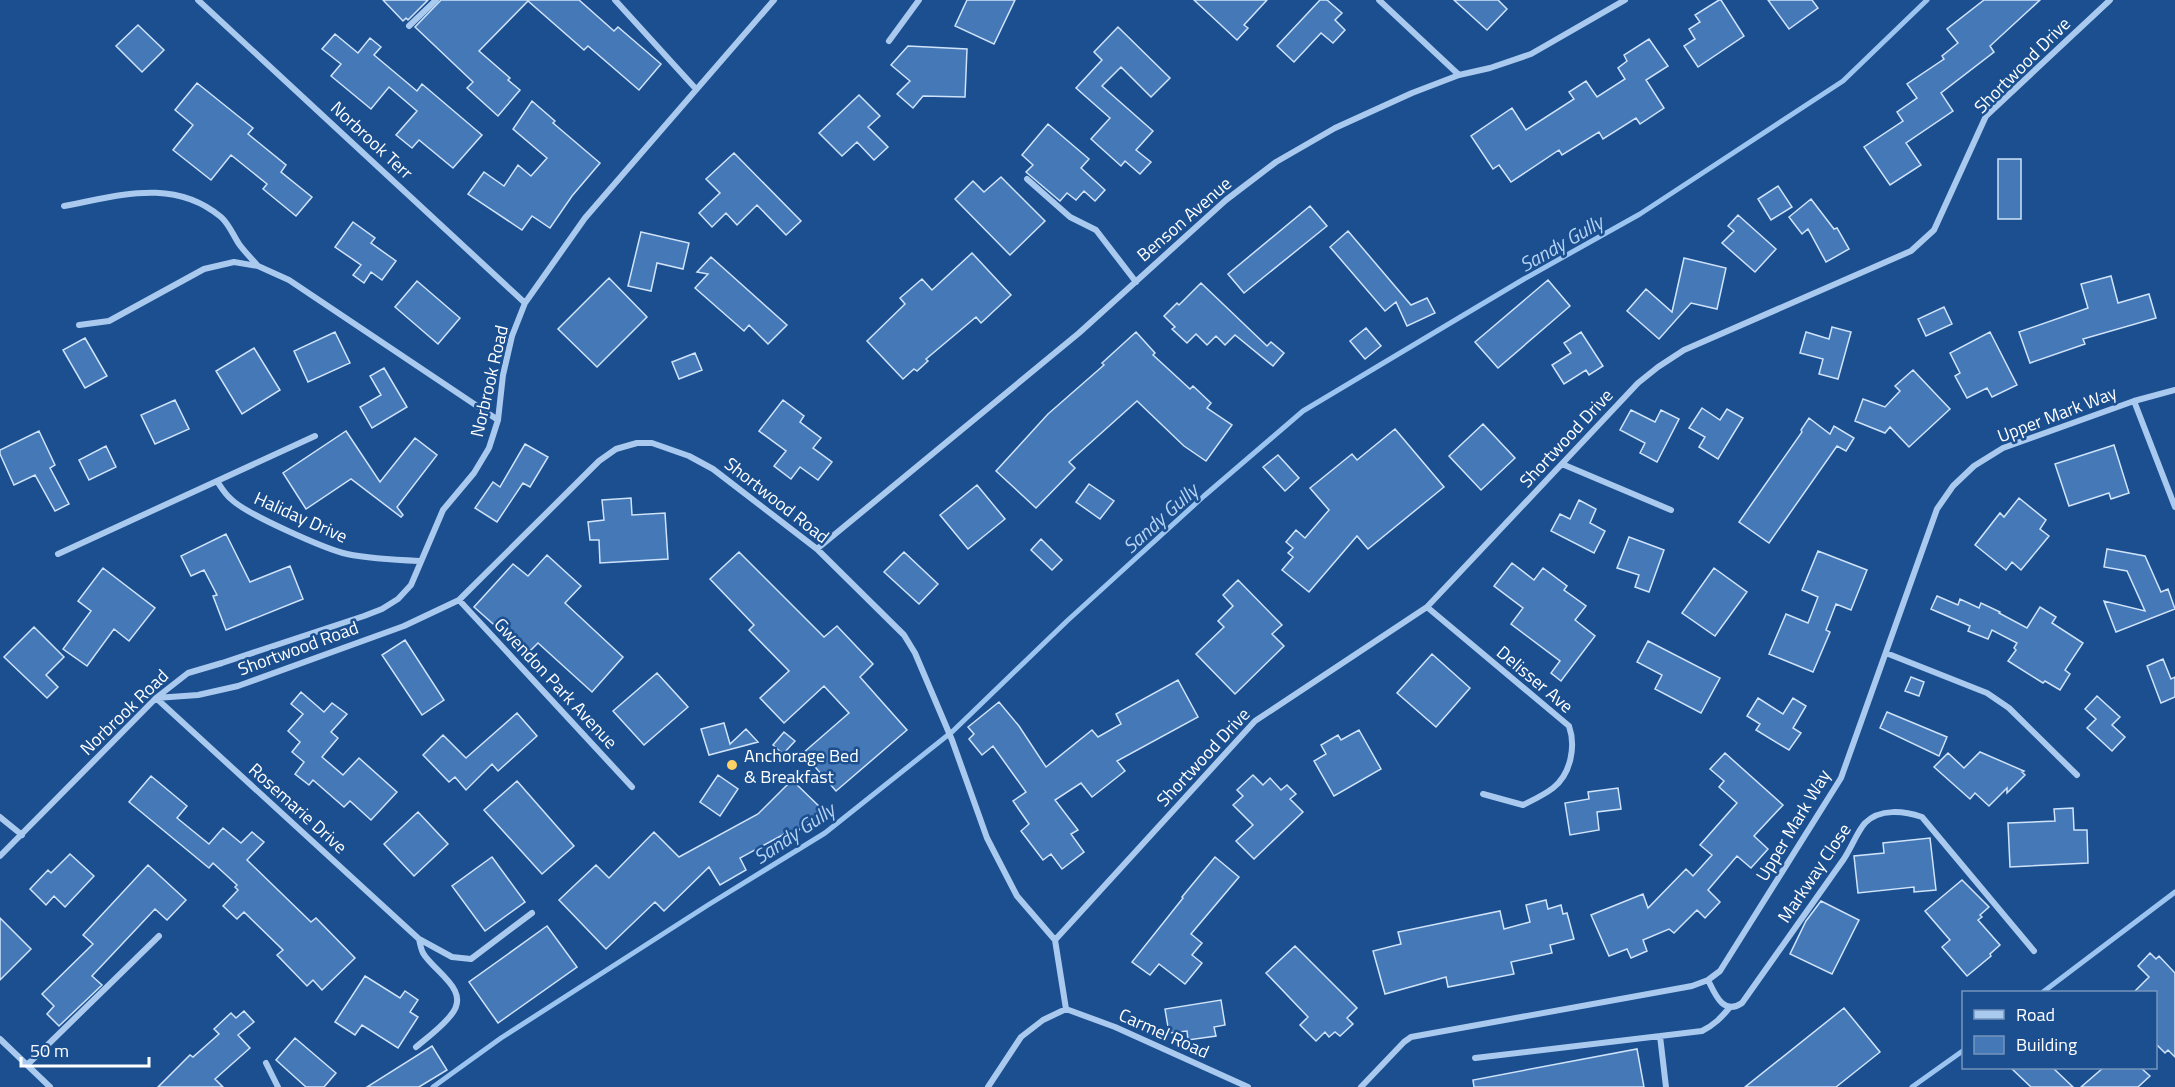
<svg xmlns="http://www.w3.org/2000/svg" width="2175" height="1087" viewBox="0 0 2175 1087" font-family="'Titillium Web',sans-serif">
<rect width="100%" height="100%" fill="#1b4f8f"/>
<g fill="none" stroke-linecap="round" stroke-linejoin="round">
<path stroke="#9cc4f0" stroke-width="5" d="M2043 992 2175 892
M433 1087 501 1038 708 905 825 833 953 731 1067 621 1204 496 1303 411 1524 279 1640 214 1843 81 1927 0
M1912 1087 1964 1050"/>
</g>
<path fill="#4478b7" stroke="#cfe3fa" stroke-width="1.5" d="M383 0H428L408 20 406 18 403 21Z
M441 0H579L614 31 618 27 661 64 639 90 588 46 584 50 528 1 479 51 510 78 508 80 520 90 498 116 467 88 473 82 415 27Z
M967 0H1015L994 44 955 26Z
M1194 0H1267L1244 25 1248 28 1237 40Z
M1320 0H1327L1342 13 1335 20 1345 30 1333 43 1321 33 1294 62 1277 46Z
M1454 0H1498L1507 9 1487 30Z
M1719 0H1721L1744 36 1698 67 1684 46 1695 39 1689 29 1700 22 1695 15Z
M1768 0H1812L1818 8 1789 29Z
M1984 0H2040L1990 46 1994 52 1941 93 1953 111 1906 143 1921 165 1890 185 1864 147 1903 121 1897 112 1917 98 1907 84 1944 59 1942 56 1958 43 1947 29Z
M138 25 164 50 142 72 116 46Z
M1118 27 1170 78 1151 97 1121 67 1102 86 1153 131 1136 150 1151 162 1140 174 1125 161 1121 166 1091 139 1110 118 1076 88 1102 60 1094 52Z
M335 34 358 53 370 38 381 47 374 55 417 91 422 84 482 135 453 168 419 140 412 148 396 135 417 111 389 87 371 109 331 76 341 64 322 49Z
M1649 39 1668 66 1646 80 1664 108 1640 124 1636 118 1603 139 1599 132 1562 155 1559 150 1511 182 1499 165 1493 169 1471 136 1512 108 1526 130 1574 99 1569 92 1586 81 1597 97 1625 79 1618 68 1627 61 1624 55Z
M908 46 967 49 965 97 923 96 913 108 897 94 910 81 891 65Z
M197 83 253 128 248 134 286 165 281 172 312 197 296 216 263 189 267 184 231 155 211 180 173 150 193 125 175 110Z
M859 95 880 116 868 127 888 147 874 160 857 142 842 156 819 133Z
M532 101 555 121 553 123 600 163 572 196 550 228 532 216 522 230 468 194 484 172 504 186 518 165 531 176 547 158 513 129Z
M1048 124 1089 159 1081 168 1105 190 1095 201 1084 191 1076 200 1067 193 1060 201 1026 172 1033 165 1022 155Z
M734 153 801 221 786 235 757 205 737 225 726 213 712 227 699 213 720 193 706 179Z
M1998 159H2021V219H1998Z
M1001 177 1045 221 1010 255 955 199 973 181 984 192Z
M1778 186 1792 207 1771 220 1758 199Z
M1811 199 1834 229 1837 228 1849 249 1826 262 1808 229 1802 234 1789 217Z
M1310 206 1327 226 1244 293 1228 274Z
M1738 215 1776 249 1755 272 1722 243 1734 231 1728 226Z
M353 222 375 238 371 243 396 261 382 280 371 272 364 283 353 275 361 265 335 247Z
M1348 231 1411 305 1427 298 1435 313 1407 326 1396 302 1385 311 1330 247Z
M641 232 689 243 683 269 657 263 651 291 628 286Z
M972 253 1011 295 981 323 976 317 926 359 928 361 917 371 914 369 903 379 867 341 905 304 900 298 922 279 932 290Z
M711 257 787 325 768 344 749 325 744 331 695 288 708 274 697 272Z
M1684 258 1726 268 1717 309 1691 303 1659 339 1627 311 1646 289 1672 312Z
M2111 276 2118 303 2149 294 2156 318 2083 339 2085 344 2030 363 2019 332 2088 308 2081 284Z
M609 278 647 317 597 367 558 329Z
M1548 280 1570 306 1498 368 1475 342Z
M417 281 460 318 438 344 395 307Z
M1201 283 1267 346 1271 342 1284 353 1273 366 1235 335 1225 345 1216 336 1207 345 1196 334 1187 343 1172 329 1175 327 1164 316 1177 303 1179 305Z
M1944 307 1952 324 1926 336 1918 319Z
M1832 327 1851 332 1838 379 1819 374 1823 359 1800 353 1806 332 1829 339Z
M1366 328 1381 346 1365 359 1350 341Z
M335 332 350 363 308 382 294 351Z
M1136 332 1155 353 1153 355 1190 389 1193 386 1211 403 1207 408 1232 425 1206 461 1184 446 1137 401 1069 462 1075 468 1036 508 996 471 1048 414 1104 365 1102 363Z
M1581 332 1603 366 1589 375 1586 370 1564 384 1552 365 1571 353 1564 343Z
M1990 332 2017 385 1992 397 1987 388 1967 398 1955 376 1960 373 1950 353Z
M85 338 107 376 85 388 63 350Z
M254 348 280 390 242 414 216 371Z
M695 353 702 370 679 379 672 362Z
M384 368 407 407 372 428 360 407 381 395 370 376Z
M1913 370 1950 409 1909 447 1890 427 1885 433 1855 421 1863 399 1885 407 1900 391 1895 386Z
M175 400 189 429 155 444 141 415Z
M783 400 804 416 800 422 821 438 813 448 832 462 818 480 800 467 791 479 774 466 786 451 759 431Z
M1702 408 1720 420 1727 409 1743 418 1718 459 1699 447 1705 437 1689 428Z
M1631 410 1655 422 1661 410 1679 419 1657 462 1640 453 1645 443 1620 430Z
M1809 418 1830 434 1834 426 1854 438 1846 451 1837 446 1769 543 1739 522 1802 432 1801 430Z
M1483 424 1515 458 1481 490 1449 456Z
M1395 429 1444 487 1368 549 1357 536 1309 592 1282 570 1293 557 1288 553 1293 548 1286 542 1296 530 1305 538 1329 510 1310 488 1352 454 1357 460Z
M39 431 55 465 50 468 69 504 55 511 35 475 14 485 0 454V450Z
M346 431 380 482 415 438 437 455 397 507 403 515 401 517 351 479 306 509 283 473Z
M525 444 548 457 530 487 523 483 497 522 475 508 493 482 500 487Z
M2114 445 2129 493 2111 499 2109 493 2069 506 2055 464Z
M106 446 116 467 89 480 79 460Z
M1278 455 1299 478 1285 491 1263 467Z
M1089 484 1114 501 1100 519 1076 502Z
M977 485 1005 519 968 549 940 515Z
M631 498 632 515 665 513 668 559 600 563 599 540H590L588 522 604 520 602 500Z
M2019 498 2046 520 2040 529 2049 536 2021 570 2012 562 2006 570 1975 545 2000 513 2004 517Z
M1579 500 1596 509 1590 523 1605 531 1594 553 1551 531 1560 514 1570 519Z
M226 534 250 582 290 566 303 599 226 630 213 596 217 595 204 570 191 576 181 556Z
M1629 537 1664 550 1649 592 1635 587 1639 575 1617 568Z
M1041 539 1062 560 1052 570 1031 550Z
M2107 549 2145 556 2161 592 2168 589 2175 609 2116 632 2104 601 2145 611 2127 571 2104 567Z
M1818 551 1867 570 1851 610 1836 604 1826 630 1830 632 1813 672 1769 654 1786 614 1808 623 1818 597 1802 590Z
M739 552 824 637 837 626 873 664 860 677 907 730 836 791 803 753 849 713 824 686 784 723 760 698 789 671 749 630 754 625 710 579Z
M904 552 938 584 919 604 884 572Z
M547 555 581 586 565 603 623 657 592 692 538 643 527 654 474 607 513 564 528 576Z
M1512 563 1534 580 1543 568 1567 586 1564 590 1586 606 1575 620 1595 636 1561 681 1551 673 1560 661 1511 624 1523 608 1494 586Z
M103 568 155 608 129 641 114 629 87 666 63 649 91 611 78 601Z
M1714 568 1747 592 1715 636 1682 613Z
M1238 580 1282 625 1272 634 1284 646 1235 694 1196 654 1224 627 1218 621 1233 606 1223 595Z
M1937 596 1958 605 1960 599 1979 608 1981 603 2000 612 1999 613 2027 628 2040 607 2056 617 2052 623 2083 643 2065 670 2070 674 2060 690 2045 681 2043 683 2008 661 2016 650 2014 648 2017 643 1992 630 1988 639 1968 631 1970 626 1931 609Z
M34 627 64 657 46 675 58 687 47 698 4 657Z
M405 640 444 700 422 715 382 655Z
M1648 641 1720 678 1701 713 1655 689 1662 675 1637 662Z
M1432 654 1470 688 1436 727 1397 693Z
M2163 659 2171 679 2175 677V697L2161 703 2147 666Z
M657 673 688 707 644 745 613 711Z
M1911 677 1924 682 1919 696 1905 691Z
M1178 680 1198 717 1117 761 1125 771 1092 797 1081 783 1055 800 1078 830 1071 834 1084 852 1062 869 1051 854 1043 860 1021 831 1029 824 1013 801 1026 792 993 746 982 755 969 739 974 734 968 727 999 702 1019 726 1046 767 1092 730 1098 737 1121 724 1116 714Z
M301 692 324 712 332 703 347 714 331 732 338 738 322 757 343 775 359 758 397 792 371 820 350 801 344 807 313 780 309 785 295 774 304 762 292 752 300 742 288 731 303 714 291 704Z
M2097 696 2120 717 2112 725 2125 737 2112 751 2087 728 2096 719 2085 709Z
M1758 698 1783 714 1793 698 1806 706 1793 728 1801 733 1789 750 1756 730 1760 724 1747 716Z
M1887 712 1947 737 1939 756 1880 728Z
M517 713 537 736 498 771 492 764 466 790 455 777 449 782 423 755 443 735 466 758Z
M724 723 730 744 746 729 758 742 709 755 701 729Z
M1359 730 1381 769 1334 796 1314 761 1326 754 1321 745 1338 735 1341 740Z
M784 732 795 741 783 754 773 745Z
M1980 752 2024 771 2022 772 2025 775 2007 793V788L1989 806 1975 793 1970 799 1934 767 1948 753 1964 768Z
M1725 753 1783 805 1754 836 1768 849 1751 868 1737 856 1708 890 1720 902 1705 918 1697 910 1674 933 1669 929 1643 940 1647 951 1631 958 1627 949 1609 956 1591 915 1643 894 1648 908 1686 869 1693 876 1712 855 1700 845 1737 803 1719 787 1724 781 1710 769Z
M718 775 738 789 720 816 700 802Z
M1253 775 1263 785 1270 778 1281 790 1287 785 1296 794 1290 799 1303 812 1254 859 1236 841 1253 825 1233 805 1243 796 1237 790Z
M151 776 187 806 177 818 209 844 223 828 241 843 252 832 264 842 247 860 311 922 316 918 355 958 322 990 313 980 307 986 277 955 283 950 244 912 237 919 223 906 238 890 235 887 237 885 213 863 209 868 129 802Z
M792 780 825 812H817L793 836 788 832 740 858 746 870 720 885 709 867 664 911 655 902 606 949 559 900 596 865 609 878 654 832 679 857 758 814Z
M517 781 574 846 542 874 484 810Z
M1618 788 1621 809 1597 812 1599 830 1570 835 1565 803 1589 799 1588 792Z
M2073 808 2074 830H2087L2088 863 2010 867 2008 823 2055 821 2054 809Z
M418 812 448 844 414 876 384 844Z
M1930 838 1936 890 1914 892V887L1858 893 1854 856 1884 853 1883 843Z
M70 854 94 876 65 907 54 896 46 905 30 889 48 870 51 873Z
M492 857 525 902 485 931 452 886Z
M1215 857 1239 877 1191 934 1202 943 1192 955 1202 963 1185 984 1159 964 1150 975 1132 962 1183 898 1182 897Z
M148 865 186 900 167 920 155 909 92 976 102 985 59 1026 47 1014 54 1006 42 994 93 944 83 935Z
M1962 880 1989 907 1980 915 1982 917 1978 920 2000 945 1990 954 1991 956 1967 976 1942 947 1950 940 1925 911Z
M1546 900 1548 909 1561 905 1563 914 1567 913 1574 939 1550 945 1552 953 1511 962 1514 974 1448 987 1446 977 1385 994 1373 951 1401 944 1398 932 1500 911 1504 929 1530 922 1526 905Z
M1821 901 1859 920 1832 974 1790 954 1806 921Z
M0 918 31 949 0 980Z
M547 926 577 967 498 1023 469 982Z
M1295 946 1357 1008 1347 1018 1353 1024 1340 1036 1335 1032 1329 1037 1325 1032 1316 1041 1300 1025 1308 1017 1266 973Z
M2150 953 2156 959 2159 956 2175 973V1057L2168 1050 2165 1053 2156 1044V993H2133L2149 977 2138 966Z
M365 976 400 998 405 991 418 1000 410 1012 418 1017 398 1048 362 1025 355 1035 335 1022Z
M1221 1000 1225 1025 1214 1027 1216 1036 1188 1040 1187 1031 1169 1033 1165 1009Z
M1844 1008 1880 1052 1836 1087H1745Z
M244 1011 254 1022 238 1035 250 1048 215 1079 223 1087H158L190 1055 193 1057 219 1034 214 1029 231 1013 236 1018Z
M295 1038 336 1073 324 1087H306L276 1060Z
M432 1046 447 1070 419 1087H367Z
M1637 1049 1644 1087H1474L1473 1080Z
M2011 1068H2053L2073 1087H2031Z
M2103 1068H2141L2150 1076 2138 1087H2081Z"/>
<g fill="none" stroke-linecap="round" stroke-linejoin="round">
<path stroke="#a9c9ee" stroke-width="6" d="M198 0 525 303
M615 0 696 89
M1379 0 1459 75
M409 26 436 0
M889 41 919 0
M1027 179 1070 217 1096 230 1136 282
M64 206C119 196 173 177 221 217 229 224 233 235 239 244 244 251 251 258 257 265
M79 325 109 321 204 269 234 262 258 266 289 280 498 420
M2134 401 2175 507
M1562 464 1671 510
M217 481C221 487 225 494 231 499 246 514 325 549 347 554 371 559 396 560 420 561
M817 549 1079 333 1226 200 1276 162 1335 128 1412 93 1459 75 1490 68 1531 54 1625 0
M58 554 315 436
M459 600 632 787
M1427 607 1569 726C1576 746 1571 774 1553 788 1544 795 1533 800 1523 805L1483 794
M1886 653 1987 693 2009 708 2077 775
M156 698 198 695 238 686 404 626 459 600 599 461 616 449 637 443H652L689 456 713 469 817 549 904 635 915 653 952 740 987 838 1017 896 1055 940 1066 1009 1043 1020 1021 1037 988 1087
M156 698 419 939 452 957 471 959 532 913
M0 817 22 835
M0 856 156 698 188 673 222 663 364 616 382 609 398 599 411 585 443 510 474 473 489 448 498 420 503 375 512 336 525 303 585 218 774 0
M1055 940 1255 721 1427 607 1638 383 1658 367 1684 350 1911 251 1934 230 1986 116 2110 0
M1708 980C1715 994 1723 1016 1742 1003 1775 956 1808 910 1841 863 1850 852 1856 833 1865 823 1880 808 1904 811 1922 817L2034 951
M1066 1009 1115 1027 1248 1087
M1660 1036 1666 1087
M0 1039 50 1087
M416 1047C428 1037 442 1027 451 1015 472 990 434 972 423 953 421 949 420 944 419 939
M1475 1058 1702 1031C1714 1025 1721 1018 1730 1007
M266 1063 278 1087
M27 1065 159 936
M1361 1087 1404 1042 1411 1037 1692 986 1708 980 1720 971 1841 778 1937 509 1953 486 1974 466 2003 448 2134 401 2175 390"/>
</g>
<circle fill="#ffd166" stroke="#1b4f8f" stroke-width="2" cx="732" cy="765" r="6"/>
<g text-anchor="middle" dominant-baseline="central" stroke-width="5" stroke-linejoin="round" paint-order="stroke">
<g font-size="18" fill="#fff" stroke="#1b4f8f">
<text transform="translate(2022 65) rotate(-45)">Shortwood Drive</text>
<text transform="translate(372 140) rotate(43)">Norbrook Terr</text>
<text transform="translate(1184 219) rotate(-41)">Benson Avenue</text>
<text transform="translate(489 381) rotate(-77)">Norbrook Road</text>
<text transform="translate(2057 414) rotate(-21)">Upper Mark Way</text>
<text transform="translate(1566 438) rotate(-47)">Shortwood Drive</text>
<text transform="translate(777 500) rotate(38)">Shortwood Road</text>
<text transform="translate(301 517) rotate(24)">Haliday Drive</text>
<text transform="translate(298 648) rotate(-20)">Shortwood Road</text>
<text transform="translate(1535 679) rotate(40)">Delisser Ave</text>
<text transform="translate(556 683) rotate(47)">Gwendon Park Avenue</text>
<text transform="translate(124 712) rotate(-44)">Norbrook Road</text>
<text transform="translate(1203 757) rotate(-47)">Shortwood Drive</text>
<text transform="translate(298 808) rotate(42)">Rosemarie Drive</text>
<text transform="translate(1793 825) rotate(-59)">Upper Mark Way</text>
<text transform="translate(1814 873) rotate(-56)">Markway Close</text>
<text transform="translate(1164 1033) rotate(24)">Carmel Road</text>
</g>
<g font-size="18" fill="#fff" stroke="#1b4f8f" text-anchor="start">
<text x="744" y="755">Anchorage Bed<tspan x="744" dy="21">&amp; Breakfast</tspan></text>
</g>
<g font-size="20" font-style="italic" fill="#b5d3f5" stroke="#1b4f8f">
<text transform="translate(1561 243) rotate(-30)">Sandy Gully</text>
<text transform="translate(1160 518) rotate(-42)">Sandy Gully</text>
<text transform="translate(794 833) rotate(-34)">Sandy Gully</text>
</g>
</g>
<rect x="1962" y="991" width="195" height="78" fill="#1b4f8f" stroke="#7695bc" stroke-width="1.5"/>
<rect x="1974" y="1010" width="30" height="9" fill="#a9c9ee" stroke="#7695bc" stroke-width="1.5"/>
<text x="2016" y="1021" font-size="18" fill="#ffffff">Road</text>
<rect x="1974" y="1036" width="30" height="18" fill="#4478b7" stroke="#7695bc" stroke-width="1.5"/>
<text x="2016" y="1051" font-size="18" fill="#ffffff">Building</text>
<path d="M21 1057v9h128v-9" fill="none" stroke="#ffffff" stroke-width="3"/>
<text x="30" y="1057" font-size="18" fill="#ffffff" stroke="#1b4f8f" stroke-width="4.5" paint-order="stroke">50 m</text>
</svg>
